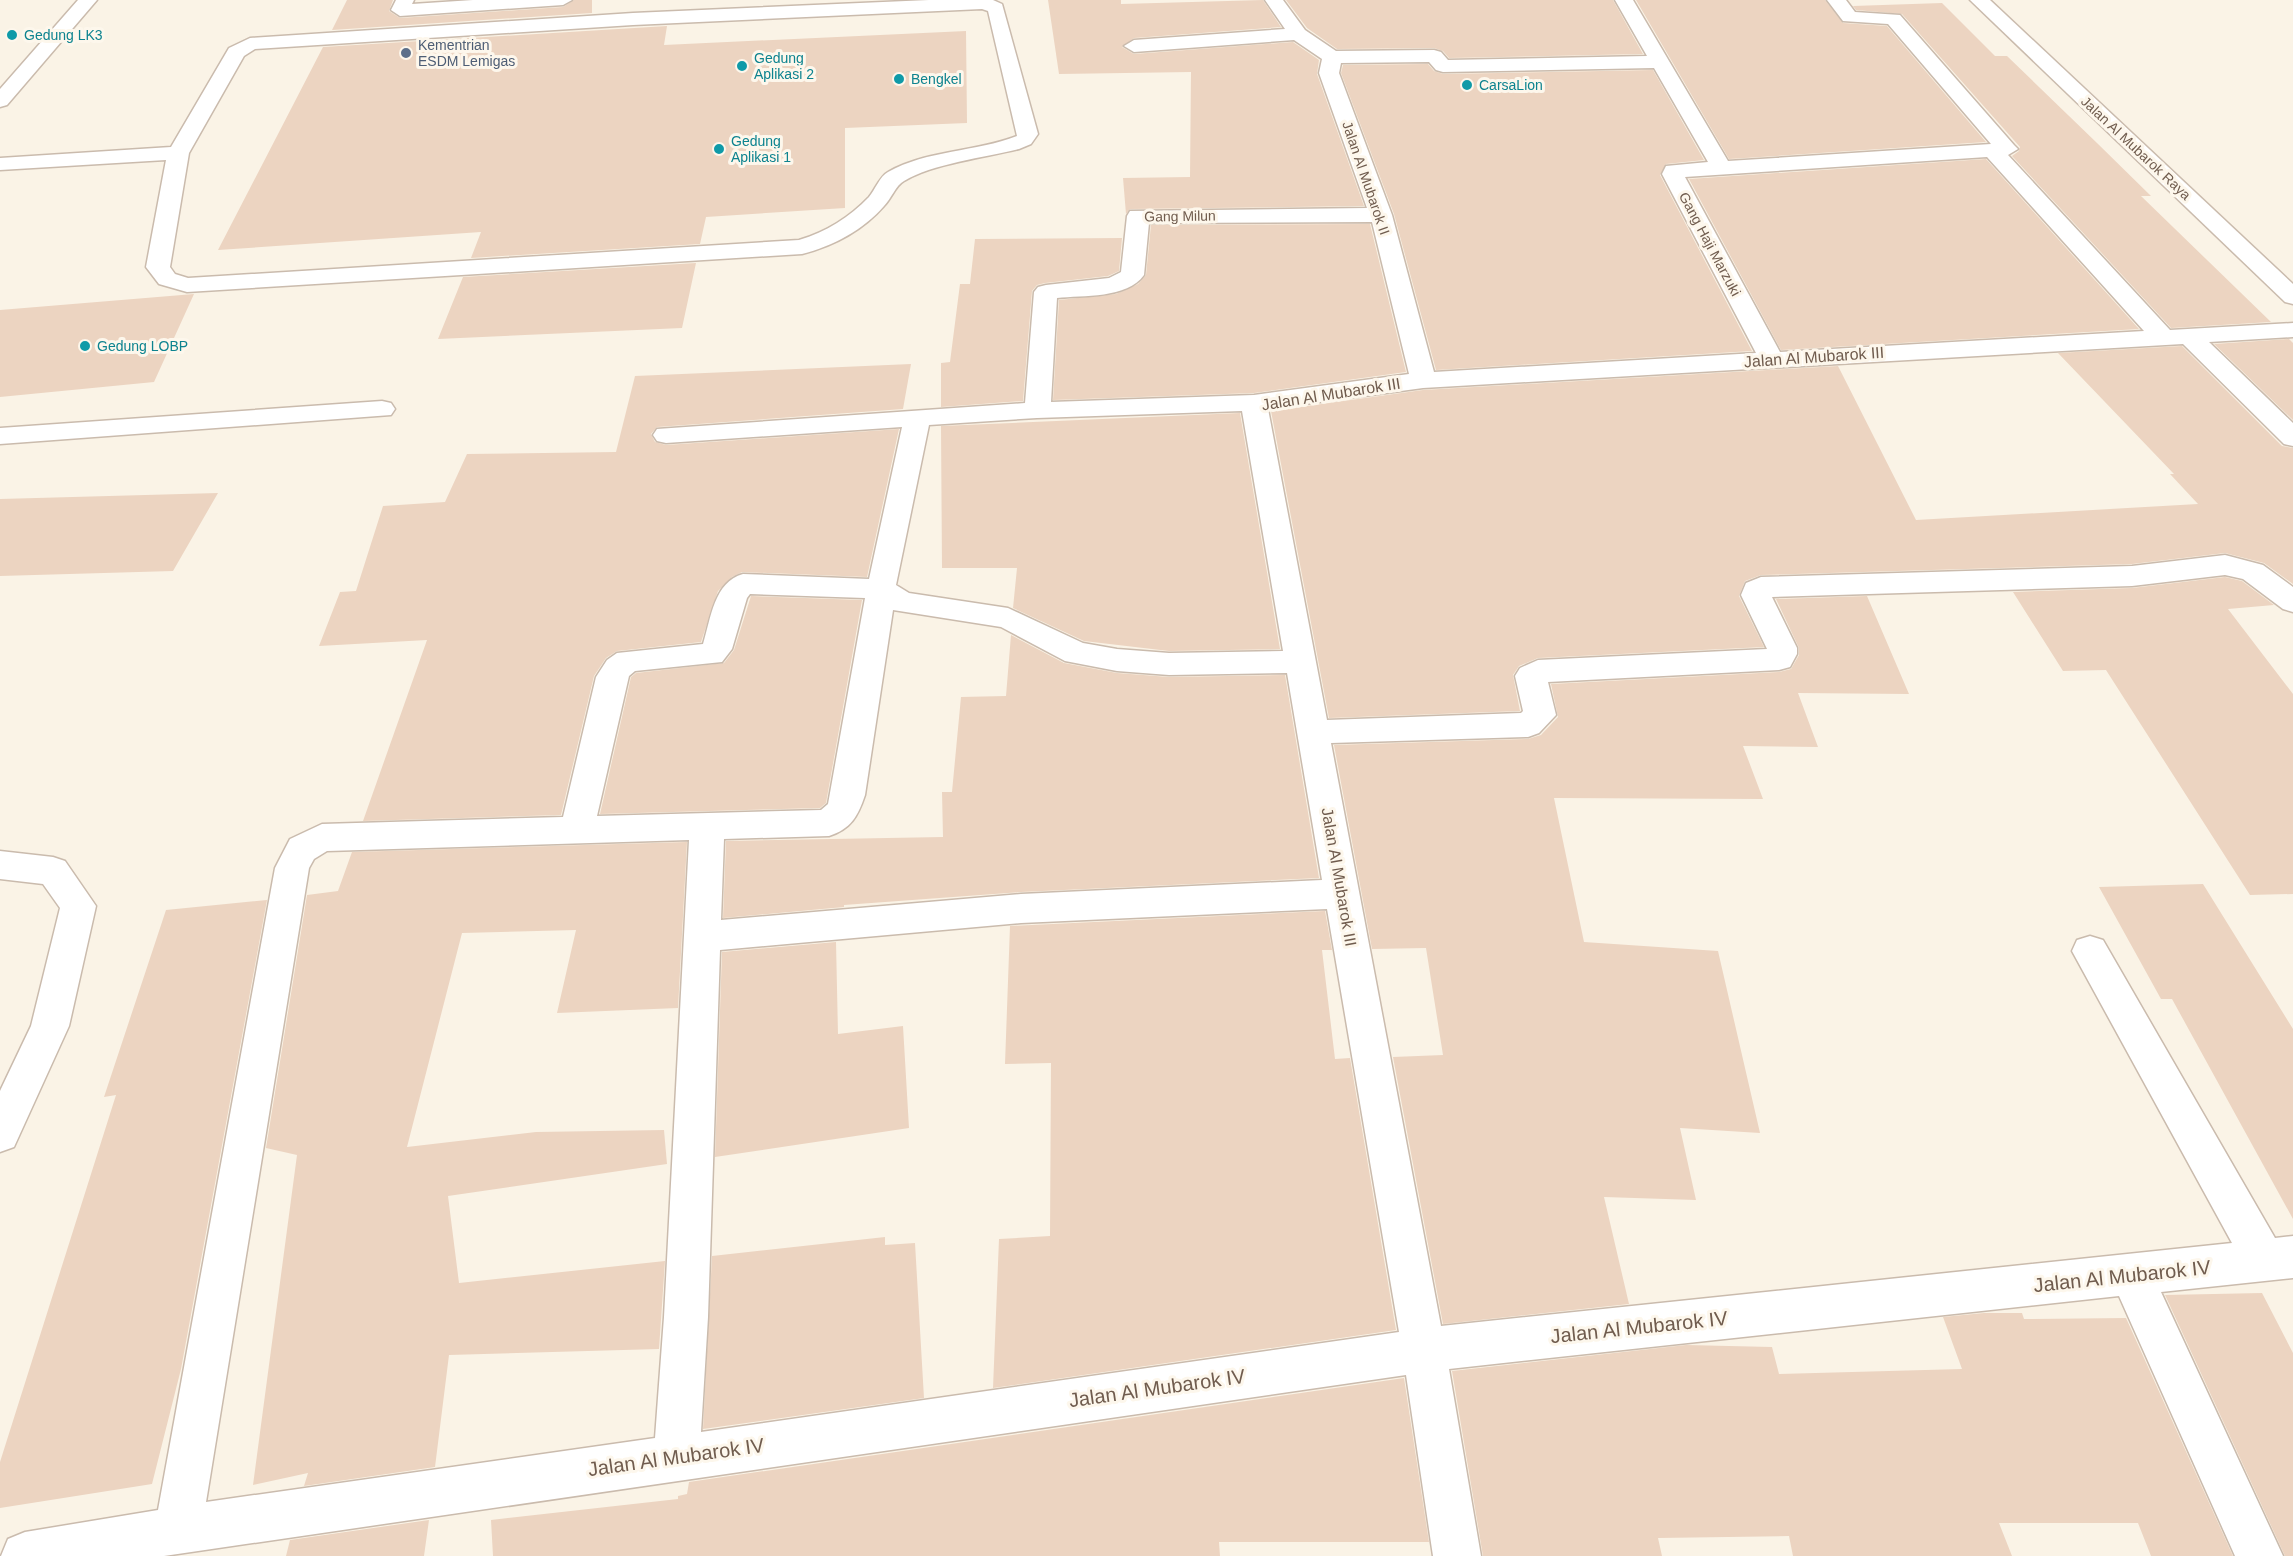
<svg xmlns="http://www.w3.org/2000/svg" width="2293" height="1556" viewBox="0 0 2293 1556" font-family="Arial,sans-serif">
<rect width="100%" height="100%" fill="#faf3e6"/>
<path fill="#ecd4c1" d="M347 0H393L389 11 400 18 563 7 574 0H592V13L332 30Z
M1048 0H1121V4L1263 0 1281 27 1134 38 1122 47 1134 54 1293 42 1319 60 1317 74 1364 206 1130 209 1126 214 1123 178 1190 177 1191 72 1059 74Z
M1286 0H1613L1643 54 1449 58 1443 51 1434 48 1337 49 1307 28Z
M1636 0H1825L1843 23 1887 26 1986 142 1729 159Z
M1942 3 1995 56H2007L2097 143 2151 196H2141L2271 322 2171 328 2012 156 2019 151 2020 147 1902 14 1856 10 1853 6Z
M667 26 664 45 966 31 967 123 845 128V208L706 217 700 244 471 258 481 232 218 250 323 47Z
M1428 64 1434 71 1443 74 1653 70 1704 160 1666 164 1660 175 1752 351 1436 370 1394 214 1341 73 1343 65Z
M1986 159 2139 329 1781 350 1689 179Z
M1370 224 1406 372 1254 393 1053 400 1059 300 1116 294 1138 284 1146 275 1151 225Z
M1122 238 1119 271 1108 276 1045 283 1037 285 1032 291 1023 401 941 407V363L950 362 960 284H970L975 239Z
M696 263 682 328 438 339 463 277Z
M194 294 154 382 0 397V310Z
M2289 339 2293 343V420L2214 344Z
M2182 346 2282 446 2293 448V584L2264 563 2225 553 2132 564 1761 575 1745 581 1739 596 1764 647 1538 658 1519 666 1513 675 1520 711 1329 718 1271 411 1423 390 1838 366 1916 520 2198 504 2170 474H2174L2058 353Z
M911 364 903 409 657 427 651 434 655 442 666 445 899 429 867 577 742 572 732 577 718 591 701 642 617 651 606 658 594 676 561 815 363 821 427 640 319 646 340 592 356 591 383 506 445 502 467 454 616 452 635 376Z
M1240 413 1280 649 1169 651 1084 641 1013 608 1017 568H942L941 426Z
M218 493 173 571 0 576V499Z
M2225 577 2242 581 2274 605 2228 609 2293 694V894L2250 895 2106 670 2063 671 2013 592 2132 588Z
M751 596 862 600 826 803 820 808 600 814 631 677 636 673 724 663 734 650Z
M1867 596 1909 694 1798 693 1818 747 1743 746 1763 799 1554 798 1584 942 1718 951 1760 1133 1680 1128 1696 1200 1604 1197 1629 1304 1443 1324 1393 1057 1443 1055 1426 948 1372 949 1334 745 1528 739 1541 735 1558 717 1551 684 1779 672 1791 669 1799 655V648L1776 599Z
M1011 635 1064 663 1117 673 1169 677 1285 675 1319 878 1021 892 844 905V907L723 918 726 841 943 837 942 792H952L961 697 1006 696Z
M687 842 678 1008 557 1013 576 930 462 933 407 1147 536 1132 664 1130 667 1164 448 1196 459 1283 665 1261 659 1349 449 1355 435 1467 304 1486 308 1473 253 1485 297 1155 266 1148 307 895 338 891 352 852Z
M2203 884 2293 1029V1219L2172 999H2161L2099 887Z
M267 900 181 1369 152 1484 0 1508V1462L116 1095 104 1097 166 910Z
M1325 911 1332 950H1322L1335 1059 1350 1058 1396 1330 993 1388 999 1239 1050 1236 1051 1063 1005 1064 1010 926Z
M836 942 838 1034 903 1026 909 1128 715 1157 722 952Z
M885 1237V1245L915 1243 924 1398 703 1429 712 1256Z
M2262 1293 2293 1353V1556H2285L2165 1295Z
M1984 1313H2022L2024 1319 2126 1318 2233 1556H2151L2138 1523H1999L2012 1556H1793L1789 1536 1658 1538 1662 1556H1483L1452 1371 1686 1345 1772 1347 1779 1374 1962 1369 1943 1317Z
M1404 1378 1429 1542H1219L1220 1556H493L491 1520 678 1499V1496L687 1494 689 1482Z
M429 1520 424 1556H286L290 1540Z"/>
<g fill="none" stroke-linecap="round" stroke-linejoin="round">
<defs>
<path id="service" d="M78 0H97L7 105 0 107V89Z
M929 0H993L1002 4 1038 134 1031 144 1019 149C987 157 931 164 904 181 896 185 891 199 884 206 863 230 833 246 802 254L187 292 159 284 146 267 166 160 0 170V158L171 147 229 48 250 38 633 13ZM982 9 988 11 1017 136C976 152 927 150 888 172 880 176 875 190 869 197 850 217 826 232 799 240L188 278 175 274 170 267 189 153 244 56 255 49 633 25Z
M382 401 391 403 395 409 391 415 0 444V428Z
M0 851 53 857 65 861 96 906 69 1026 14 1147 0 1152V1091L31 1026 60 908 43 884 0 879Z"/>
<path id="minor" d="M396 0H414L412 4 473 0H572L563 5 400 16 391 10Z
M1265 0H1283L1305 30 1336 51 1434 50 1441 52 1448 60 1647 56 1615 0H1633L1728 161 1991 144 1888 24 1843 21 1827 0H1846L1855 12 1900 15 2014 145 2018 149 2008 155 2170 330 2293 323V337L2209 342 2293 423V446L2284 444 2183 344 1423 388 1268 409 1327 720 1521 713 1523 711 1515 676 1520 668 1538 660 1767 649 1741 595 1746 583 1761 577 2132 566 2225 555 2263 565 2293 587V612L2283 609 2243 579 2225 575 2132 586 1772 597 1797 648V654L1790 667 1779 670 1548 682 1556 715 1539 733 1528 737 1331 743 1441 1326 2232 1243 2072 951 2077 940 2090 936 2103 940 2275 1238 2293 1236V1278L2161 1292 2283 1556H2235L2119 1296 1449 1369 1481 1556H1433L1406 1375 164 1556H1L8 1539 25 1532 158 1510 275 868 290 839 322 824 563 817 596 677 607 660 617 653 703 644C711 618 714 582 743 574L869 579 902 427 666 443 657 441 653 435 657 429 1025 403 1034 292 1038 287 1046 285 1109 278 1121 272 1127 216 1130 211 1367 208 1319 73 1322 59 1294 40 1134 52 1124 46 1134 40 1285 29ZM1429 62 1436 70 1443 72 1654 68 1708 162 1666 166 1662 174 1756 353 1434 372 1392 215 1339 73 1341 63ZM1987 157 2144 331 1780 352 1685 177ZM1372 222 1409 374 1254 395 1051 402 1057 298C1083 295 1127 299 1144 275L1149 223ZM1242 411 1283 651 1169 653 1117 649 1083 643 1008 608 909 593 896 585 929 425 1037 418ZM750 594 865 598 828 804 821 810 597 816 629 676 635 671 722 662 732 649 747 598ZM893 610 1001 627 1065 661 1117 671 1169 675 1287 673 1322 880 1021 894 721 920 724 839 829 836C851 829 858 816 865 795ZM689 840 664 1317 655 1438 206 1502 309 868 314 859 327 851ZM1327 909 1399 1332 701 1432 708 1317 720 950 1021 923Z"/>
<path id="tertiary" d="M1970 0H1990L2293 284V304L2285 302Z"/>
</defs>
<use href="#service" stroke="#cabbad" stroke-width="3"/>
<use href="#minor" stroke="#cabbad" stroke-width="3"/>
<use href="#tertiary" stroke="#cabbad" stroke-width="3"/>
<use href="#service" fill="#fff" fill-rule="evenodd"/>
<use href="#minor" fill="#fff" fill-rule="evenodd"/>
<use href="#tertiary" fill="#fff" fill-rule="evenodd"/>
</g>
<g fill="#0f9aa8" stroke="#fdf7ec" stroke-width="2">
<circle cx="12" cy="35" r="6"/>
<circle cx="742" cy="66" r="6"/>
<circle cx="899" cy="79" r="6"/>
<circle cx="1467" cy="85" r="6"/>
<circle cx="719" cy="149" r="6"/>
<circle cx="85" cy="346" r="6"/>
</g>
<circle fill="#5c6f8a" stroke="#fdf7ec" stroke-width="2" cx="406" cy="53" r="6"/>
<g text-anchor="middle" dominant-baseline="central" stroke-width="6" stroke-linejoin="round" paint-order="stroke">
<g font-size="14" fill="#0d838f" stroke="#fdf7ec" text-anchor="start">
<text x="24" y="35">Gedung LK3</text>
<text x="754" y="58">Gedung<tspan x="754" dy="16">Aplikasi 2</tspan></text>
<text x="911" y="79">Bengkel</text>
<text x="1479" y="85">CarsaLion</text>
<text x="731" y="141">Gedung<tspan x="731" dy="16">Aplikasi 1</tspan></text>
<text x="97" y="346">Gedung LOBP</text>
</g>
<g font-size="14" fill="#4e5e75" stroke="#fdf7ec" text-anchor="start">
<text x="418" y="45">Kementrian<tspan x="418" dy="16">ESDM Lemigas</tspan></text>
</g>
<g font-size="14" fill="#705c4e" stroke="#fdf7ec">
<text transform="translate(2136 148) rotate(43)">Jalan Al Mubarok Raya</text>
<text transform="translate(1366 178) rotate(71)">Jalan Al Mubarok II</text>
<text transform="translate(1180 216) rotate(-1)">Gang Milun</text>
<text transform="translate(1710 244) rotate(62)">Gang Haji Marzuki</text>
</g>
<g font-size="16" fill="#705c4e" stroke="#fdf7ec">
<text transform="translate(1814 357) rotate(-4)">Jalan Al Mubarok III</text>
<text transform="translate(1331 394) rotate(-9)">Jalan Al Mubarok III</text>
<text transform="translate(1339 877) rotate(80)">Jalan Al Mubarok III</text>
</g>
<g font-size="20" fill="#705c4e" stroke="#fdf7ec">
<text transform="translate(2122 1276) rotate(-6)">Jalan Al Mubarok IV</text>
<text transform="translate(1639 1327) rotate(-6)">Jalan Al Mubarok IV</text>
<text transform="translate(1157 1388) rotate(-8)">Jalan Al Mubarok IV</text>
<text transform="translate(676 1457) rotate(-8)">Jalan Al Mubarok IV</text>
</g>
</g>
</svg>
